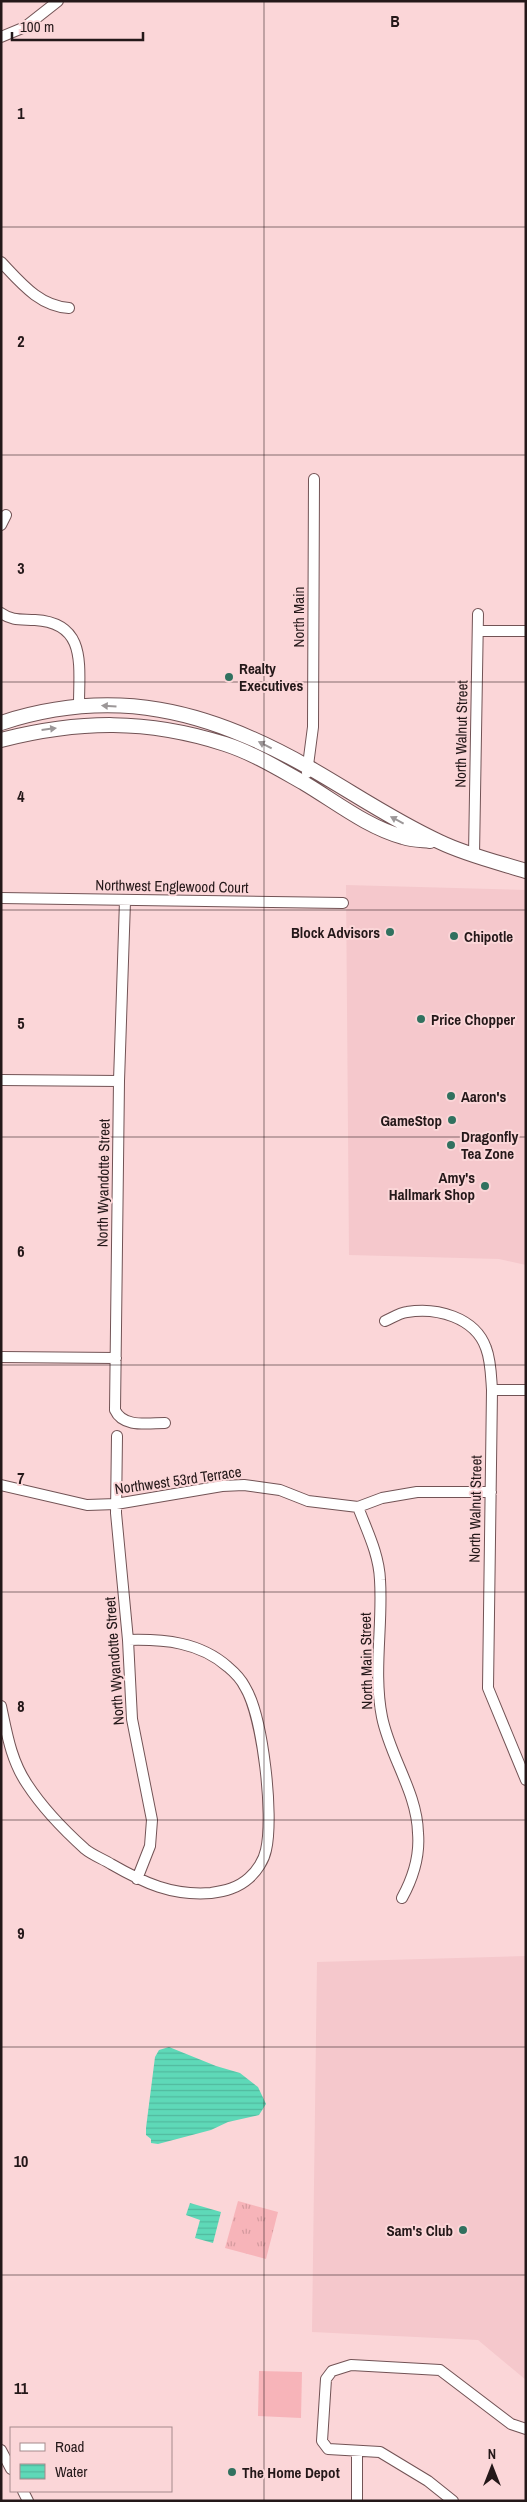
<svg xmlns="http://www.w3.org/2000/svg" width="527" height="2502" viewBox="0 0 527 2502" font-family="'Archivo Narrow',sans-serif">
<defs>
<pattern id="park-tufts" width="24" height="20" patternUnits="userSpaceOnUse" patternTransform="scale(1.25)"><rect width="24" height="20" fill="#f7b4b9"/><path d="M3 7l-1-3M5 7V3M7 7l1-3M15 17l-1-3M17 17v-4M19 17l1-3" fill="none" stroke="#d49a9e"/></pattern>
<pattern id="water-rules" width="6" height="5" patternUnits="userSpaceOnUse" patternTransform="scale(1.25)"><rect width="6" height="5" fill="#5ed9b8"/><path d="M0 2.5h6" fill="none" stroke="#52ba9e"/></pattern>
</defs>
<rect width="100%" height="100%" fill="#fbd6d8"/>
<path fill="#f5c8cc" d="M346 885 526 890V1265L499 1259 349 1255Z
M526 1956V2380L478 2340 312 2332 317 1962Z"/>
<path fill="#f7b4b9" d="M259 2371 302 2372 301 2418 258 2416Z"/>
<path fill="url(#park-tufts)" d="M238 2201 278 2212 266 2259 225 2248Z"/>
<path fill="url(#water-rules)" d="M169 2047 216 2066 240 2073 258 2087 266 2104 259 2115 228 2122 211 2130 158 2144 151 2143V2139L146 2135V2128L155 2057 159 2050Z
M190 2203 221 2212 213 2243 195 2238 200 2220 186 2215Z"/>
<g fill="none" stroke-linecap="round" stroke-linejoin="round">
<defs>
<path id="street" d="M1 37 25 27 58 1
M1 262C21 283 39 306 69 308
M1 525 6 515
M1 613C12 621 22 619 35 620 87 623 79 665 79 705
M478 631H526
M307 773 313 727 314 479
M474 855 478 614
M1 898 343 903
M125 901 119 1081 115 1410C123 1428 148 1423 165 1423
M1 1080 119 1081
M385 1321C392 1318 399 1313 407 1312 436 1307 475 1317 486 1348 491 1361 491 1376 492 1390L488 1688 526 1780
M1 1357 116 1358
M492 1390H526
M117 1436 116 1513 128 1640 132 1719 152 1820 150 1846 137 1879
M1 1485 87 1505 116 1504 222 1486 244 1485 280 1490 308 1501 358 1507 382 1498 417 1492H491
M358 1507C367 1531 379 1554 380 1580 383 1625 373 1672 382 1717 390 1757 417 1792 418 1833 420 1856 413 1878 402 1898
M1 1706C7 1734 11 1760 27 1784 42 1807 65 1831 85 1849 92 1855 103 1859 111 1864 144 1883 172 1896 211 1893 225 1891 238 1888 249 1878 257 1871 264 1860 266 1850 274 1815 263 1717 245 1687 241 1679 234 1672 228 1667 200 1642 164 1639 128 1640
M1 2450 11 2469
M23 2491 28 2501
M357 2500V2451
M453 2501 428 2481 380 2452 328 2449 322 2441 326 2379 332 2371 351 2365 440 2370 511 2424 526 2429"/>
<path id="secondary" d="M1 723C114 686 208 710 308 767 352 792 394 821 440 842 467 855 497 862 526 871
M1 740C80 720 147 719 225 744 253 753 279 769 304 783 336 802 367 827 403 837 412 840 421 840 430 841"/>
</defs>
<use href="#street" stroke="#725355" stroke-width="12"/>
<use href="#secondary" stroke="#725355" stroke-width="16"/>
<use href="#street" stroke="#fff" stroke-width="10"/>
<use href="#secondary" stroke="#fff" stroke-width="14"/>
</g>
<defs><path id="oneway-solid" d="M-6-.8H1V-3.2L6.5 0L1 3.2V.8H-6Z" transform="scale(1.25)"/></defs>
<g fill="#9c9798">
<use href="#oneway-solid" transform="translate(109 706) rotate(-177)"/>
<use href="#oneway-solid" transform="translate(49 729) rotate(-7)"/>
<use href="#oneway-solid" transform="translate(265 745) rotate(-153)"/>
<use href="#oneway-solid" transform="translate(397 820) rotate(-152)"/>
</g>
<path fill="none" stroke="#241819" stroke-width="1" stroke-opacity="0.55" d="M264 1V2501M1 227H526M1 455H526M1 682H526M1 910H526M1 1137H526M1 1365H526M1 1592H526M1 1820H526M1 2047H526M1 2275H526"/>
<g fill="#31715f" stroke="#fbd6d8" stroke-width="2">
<circle cx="229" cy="677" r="5"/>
<circle cx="390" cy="932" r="5"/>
<circle cx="454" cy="936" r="5"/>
<circle cx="421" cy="1019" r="5"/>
<circle cx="451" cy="1096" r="5"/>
<circle cx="452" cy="1120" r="5"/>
<circle cx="451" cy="1145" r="5"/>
<circle cx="485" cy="1186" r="5"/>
<circle cx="463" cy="2230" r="5"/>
<circle cx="232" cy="2472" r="5"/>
</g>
<g text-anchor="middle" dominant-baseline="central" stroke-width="4" stroke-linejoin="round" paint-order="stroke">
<g font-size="15" fill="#241819" stroke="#fbd6d8">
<text transform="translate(298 617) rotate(-90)">North Main</text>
<text transform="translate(461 734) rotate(-89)">North Walnut Street</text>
<text transform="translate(172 886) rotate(1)">Northwest Englewood Court</text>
<text transform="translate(103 1183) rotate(-89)">North Wyandotte Street</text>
<text transform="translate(178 1480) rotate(-8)">Northwest 53rd Terrace</text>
<text transform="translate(475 1509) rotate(-89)">North Walnut Street</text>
<text transform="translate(114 1661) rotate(-94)">North Wyandotte Street</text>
<text transform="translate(366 1661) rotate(-91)">North Main Street</text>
</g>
<g font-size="15" font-weight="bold" fill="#241819" stroke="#fbd6d8" text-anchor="start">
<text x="239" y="668">Realty<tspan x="239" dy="17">Executives</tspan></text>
<text x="380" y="932" text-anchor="end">Block Advisors</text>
<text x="464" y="936">Chipotle</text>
<text x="431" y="1019">Price Chopper</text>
<text x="461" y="1096">Aaron's</text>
<text x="442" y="1120" text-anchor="end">GameStop</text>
<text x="461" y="1136">Dragonfly<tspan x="461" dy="17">Tea Zone</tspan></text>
<text x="475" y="1177" text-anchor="end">Amy's<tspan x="475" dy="17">Hallmark Shop</tspan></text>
<text x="453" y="2230" text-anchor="end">Sam's Club</text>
<text x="242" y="2472">The Home Depot</text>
</g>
</g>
<g font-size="16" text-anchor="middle" font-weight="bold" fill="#241819" stroke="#fbd6d8" stroke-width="4" stroke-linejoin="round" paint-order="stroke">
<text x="395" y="27">B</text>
<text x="21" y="119">1</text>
<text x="21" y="347">2</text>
<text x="21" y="574">3</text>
<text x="21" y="802">4</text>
<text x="21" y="1029">5</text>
<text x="21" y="1257">6</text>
<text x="21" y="1484">7</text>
<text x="21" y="1712">8</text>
<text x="21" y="1939">9</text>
<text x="21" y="2167">10</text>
<text x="21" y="2394">11</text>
</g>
<rect width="527" height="2502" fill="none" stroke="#241819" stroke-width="5"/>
<rect x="10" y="2427" width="162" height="65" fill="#fbd6d8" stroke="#a58a8c"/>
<rect x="20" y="2443" width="25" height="8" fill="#ffffff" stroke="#a58a8c"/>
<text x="55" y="2452" font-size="15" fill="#241819">Road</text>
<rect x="20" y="2464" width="25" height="15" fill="url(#water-rules)" stroke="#a58a8c"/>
<text x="55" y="2477" font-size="15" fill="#241819">Water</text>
<g transform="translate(492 2467)" stroke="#fbd6d8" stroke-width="4" paint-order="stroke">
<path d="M0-4L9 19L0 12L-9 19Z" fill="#241819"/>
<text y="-8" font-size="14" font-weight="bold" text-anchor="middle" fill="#241819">N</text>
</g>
<path d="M12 32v8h131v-8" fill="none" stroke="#241819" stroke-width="2.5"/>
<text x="20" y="32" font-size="15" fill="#241819" stroke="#fbd6d8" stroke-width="4" paint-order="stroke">100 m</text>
</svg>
